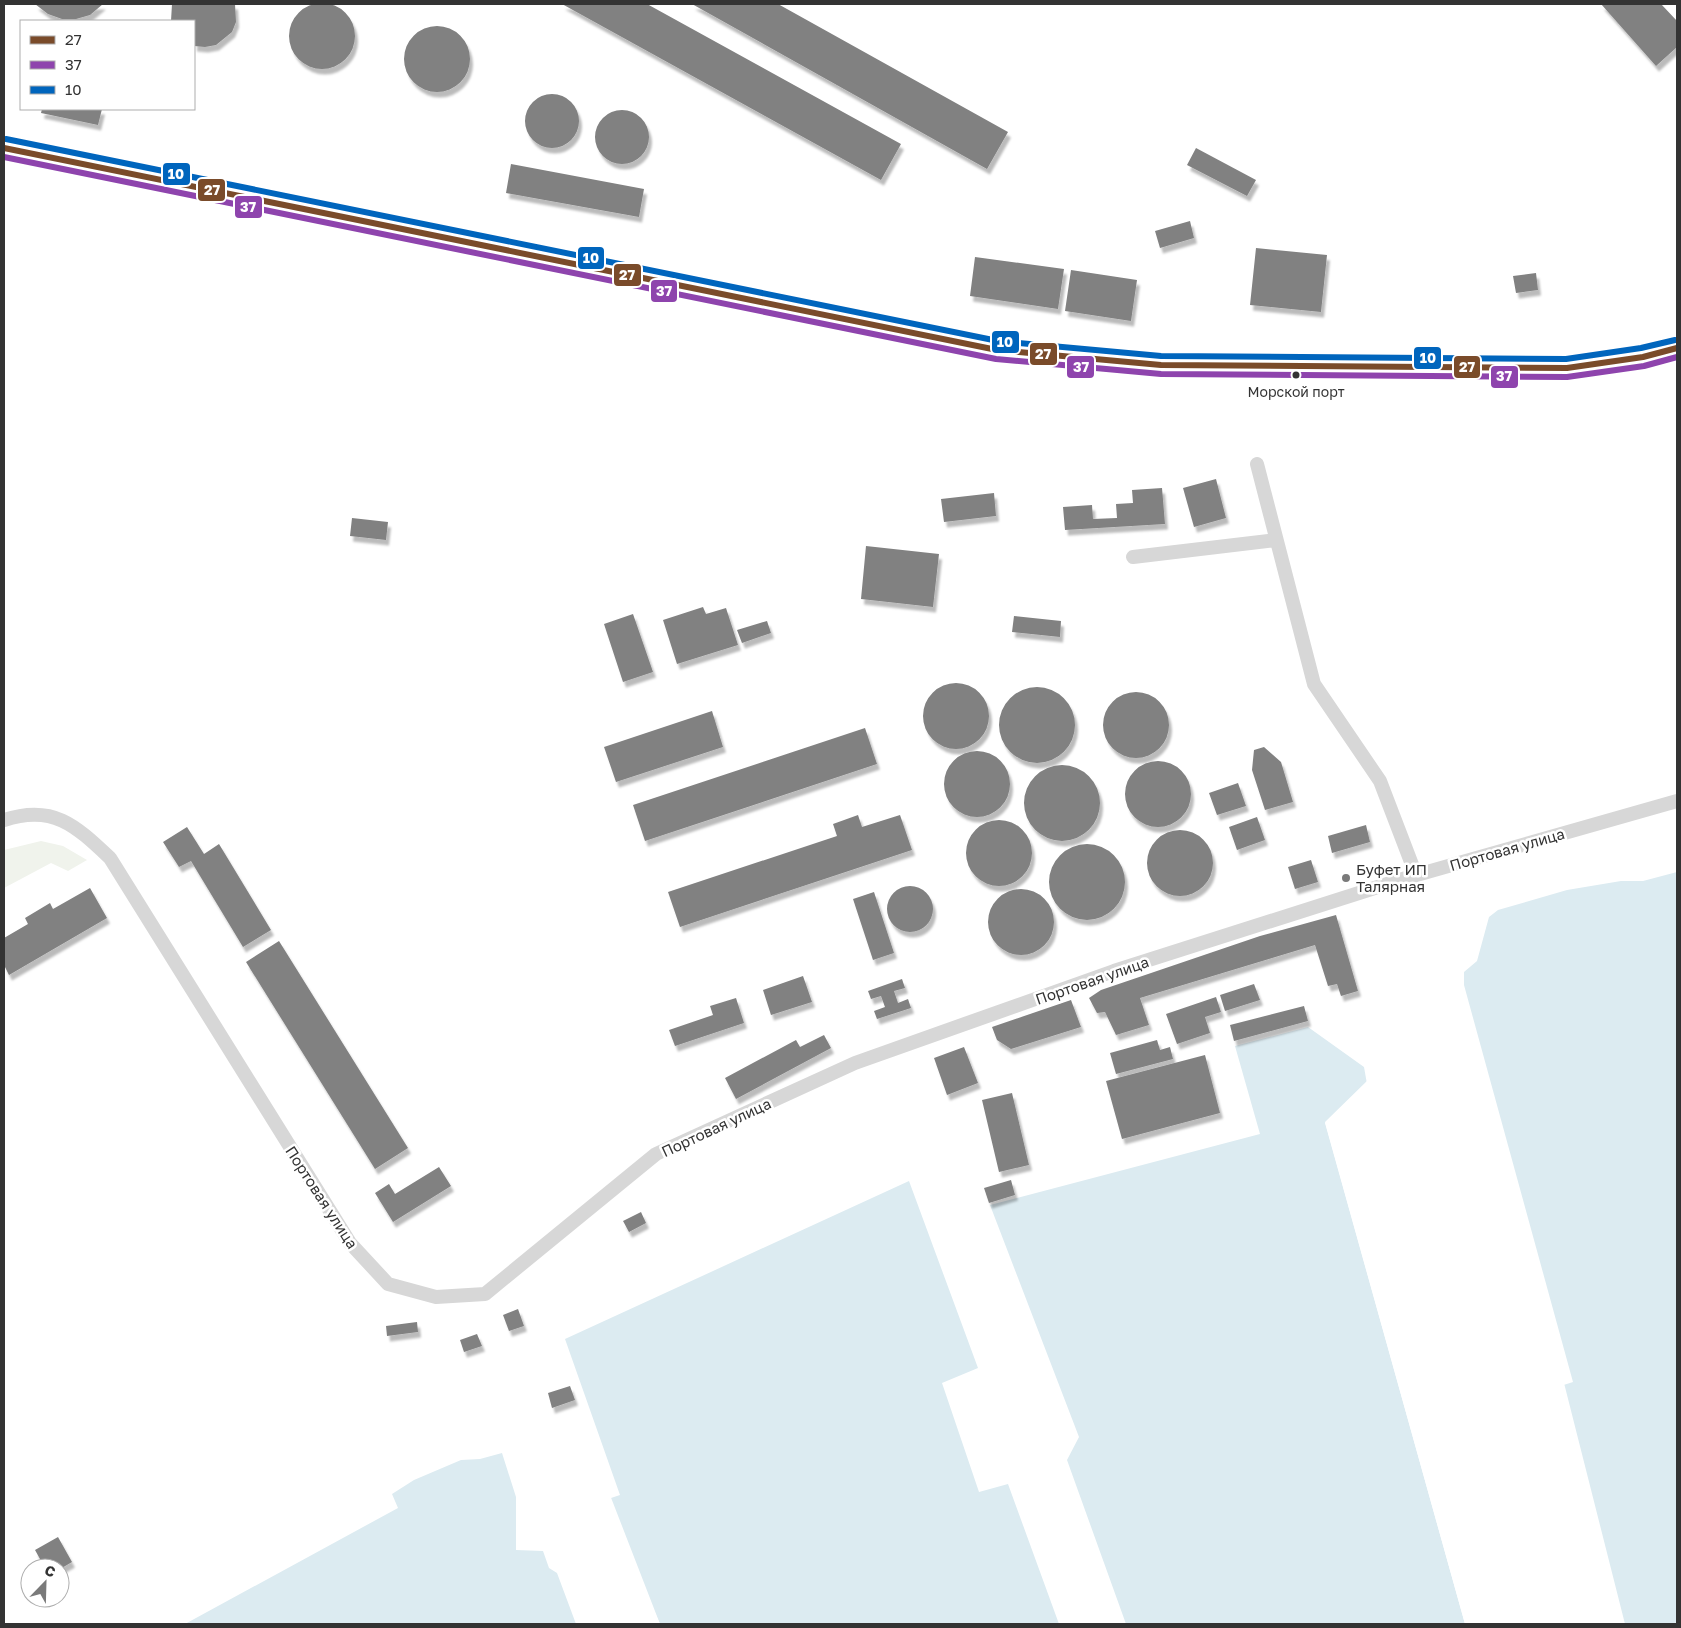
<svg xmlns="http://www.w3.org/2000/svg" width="1681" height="1628" viewBox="0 0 1681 1628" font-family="'Golos Text',sans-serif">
<defs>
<filter id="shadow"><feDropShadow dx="3" dy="5.5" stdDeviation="1" flood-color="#0004"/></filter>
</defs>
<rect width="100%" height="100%" fill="#fff"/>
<path fill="#f0f3ec" d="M41 841 63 846 87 860 68 871 51 863 4 888V850Z"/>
<path fill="#dcebf1" d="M1677 872V1624H1616L1551 1389 1573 1382 1464 985V972L1477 961 1489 917 1498 910 1567 890 1621 881H1643Z
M1308 1027 1364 1067 1367 1084 1325 1123 1465 1624H1126L1067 1460 1079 1437 990 1205 1260 1134 1235 1046Z
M909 1181 978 1368 942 1383 979 1492 1008 1484 1059 1624H660L605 1500 620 1495 565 1339Z
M502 1453 516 1497V1550L543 1551 549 1568 557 1573 576 1624H185L398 1508 392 1494 414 1480 461 1460 480 1459Z"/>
<path fill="#fff" d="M1369 1079 1370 1085 1352 1108 1328 1124 1468 1624H1465L1325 1122Z
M1564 1383 1625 1624H1613L1549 1390 1550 1387Z
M610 1495 660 1624 636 1610 602 1500Z"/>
<path fill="#818181" filter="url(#shadow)" d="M289 36a33 33 0 1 1 66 0a33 33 0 1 1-66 0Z
M35 4H103L90 15 76 19H62L48 14Z
M172 4H235L236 22 232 32 216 45 205 47 194 46V21H171Z
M562 4H647L901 144 881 180Z
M692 4H778L1008 132 987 169Z
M1601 4H1661L1677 21V47L1656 66Z
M404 59a33 33 0 1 1 66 0a33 33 0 1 1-66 0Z
M525 121a27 27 0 1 1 54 0a27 27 0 1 1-54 0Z
M42 109H102L98 125 41 113Z
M595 137a27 27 0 1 1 54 0a27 27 0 1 1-54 0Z
M1196 148 1256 180 1247 196 1187 165Z
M511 164 644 189 639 217 506 193Z
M1190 221 1194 238 1160 248 1155 231Z
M1256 248 1327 255 1321 312 1250 305Z
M975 257 1064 269 1058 309 970 296Z
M1071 270 1137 280 1131 321 1065 311Z
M1536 273 1538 290 1516 293 1513 276Z
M1216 479 1226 518 1194 527 1183 488Z
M1162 488 1165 524 1065 530 1063 507 1092 505 1093 519 1117 518 1116 504 1133 503 1132 490Z
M994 493 996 516 944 522 941 499Z
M352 518 388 522 386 540 350 536Z
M866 546 939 554 933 607 861 599Z
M703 607 706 614 726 608 738 645 677 664 663 620Z
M633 614 653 672 623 682 604 624Z
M1014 616 1061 621 1060 637 1012 632Z
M767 621 771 633 742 643 737 630Z
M923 716a33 33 0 1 1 66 0a33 33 0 1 1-66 0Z
M999 725a38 38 0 1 1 76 0a38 38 0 1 1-76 0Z
M1103 725a33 33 0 1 1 66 0a33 33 0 1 1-66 0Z
M712 711 723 747 616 782 604 747Z
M865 728 877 764 645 841 633 805Z
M1264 747 1281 762 1293 802 1265 810 1252 770 1254 750Z
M944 784a33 33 0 1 1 66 0a33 33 0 1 1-66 0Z
M1125 794a33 33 0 1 1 66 0a33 33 0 1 1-66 0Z
M1024 803a38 38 0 1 1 76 0a38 38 0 1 1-76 0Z
M1238 783 1246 806 1217 815 1209 793Z
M858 815 862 827 900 815 912 850 680 927 668 892 837 836 833 824Z
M1257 817 1265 840 1237 850 1229 827Z
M966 853a33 33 0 1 1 66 0a33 33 0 1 1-66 0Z
M1366 825 1370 842 1332 853 1328 836Z
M187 827 204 854 219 844 271 930 243 947 191 861 179 867 163 842Z
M1147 863a33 33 0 1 1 66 0a33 33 0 1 1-66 0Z
M1049 882a38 38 0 1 1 76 0a38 38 0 1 1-76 0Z
M1311 860 1318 882 1295 889 1288 867Z
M887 909a23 23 0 1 1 46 0a23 23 0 1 1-46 0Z
M90 888 107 918 9 975 4 965V938L28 924 25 918 50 903 53 909Z
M988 922a33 33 0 1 1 66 0a33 33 0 1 1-66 0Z
M874 892 894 953 873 960 853 899Z
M1336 915 1358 991 1341 996 1337 984 1328 986 1315 945 1140 998 1149 1025 1116 1035 1105 1012 1097 1013 1089 998 1101 990 1260 936Z
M279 941 408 1148 375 1169 246 962Z
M803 976 812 1002 771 1015 763 990Z
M902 979 905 988 894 991 898 1003 908 999 911 1008 877 1019 874 1011 885 1007 881 996 871 999 868 991Z
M1254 984 1260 1000 1225 1011 1220 995Z
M1216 997 1221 1012 1205 1017 1210 1033 1177 1044 1166 1014Z
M736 998 744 1023 675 1046 669 1030 713 1015 710 1006Z
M1071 1000 1081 1027 1011 1049 997 1040 992 1027Z
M1304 1006 1308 1021 1234 1041 1230 1025Z
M824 1035 831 1048 736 1099 725 1078 796 1040 800 1047Z
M1157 1040 1160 1050 1170 1047 1173 1059 1116 1074 1110 1053Z
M964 1047 978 1083 947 1095 934 1058Z
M1205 1055 1220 1113 1122 1139 1106 1081Z
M1012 1093 1029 1165 999 1172 982 1100Z
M439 1167 451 1186 393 1222 375 1193 389 1184 395 1194Z
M1011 1180 1015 1195 989 1203 984 1188Z
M641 1212 646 1223 629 1232 623 1221Z
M518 1309 524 1326 509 1331 503 1315Z
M417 1322 418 1332 387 1336 386 1326Z
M477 1334 482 1346 464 1352 460 1340Z
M570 1386 575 1400 552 1408 548 1393Z
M58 1537 72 1562 60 1569 45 1568 35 1550Z"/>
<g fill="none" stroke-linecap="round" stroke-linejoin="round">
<path stroke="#d7d7d7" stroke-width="14" d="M1257 464 1314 684 1380 781 1416 875
M1133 557 1276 540
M4 820C53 804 75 825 110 858L350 1243 388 1284 436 1297 485 1294 656 1154 855 1063 1114 971 1406 878 1677 801"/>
<path stroke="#c7c7c7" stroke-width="24" d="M4 148 997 350 1161 365 1567 368 1643 357 1677 348"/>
<defs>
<path id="bus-1" d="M4 148 997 350 1161 365 1567 368 1643 357 1677 348"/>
<path id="bus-2" d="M4 157 996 359 1161 374 1567 377 1644 366 1677 357"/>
<path id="bus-3" d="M6 139 998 341 1161 356 1566 359 1641 348 1675 340"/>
</defs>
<use href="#bus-1" stroke="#fff" stroke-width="10"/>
<use href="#bus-2" stroke="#fff" stroke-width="10"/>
<use href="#bus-3" stroke="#fff" stroke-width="10"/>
<use href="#bus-1" stroke="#7a4b2a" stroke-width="6"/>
<use href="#bus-2" stroke="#8e44ad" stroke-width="6"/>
<use href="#bus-3" stroke="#0065bd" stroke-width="6"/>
</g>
<circle fill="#333" stroke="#fff" stroke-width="2" cx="1296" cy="375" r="4.5"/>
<circle fill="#7a7a7a" stroke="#fff" stroke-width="2" cx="1346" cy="878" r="5"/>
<g text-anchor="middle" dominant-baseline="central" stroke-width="5" stroke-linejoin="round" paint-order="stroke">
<g font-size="14" fill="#333" stroke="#fff">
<text x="1296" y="391">Морской порт</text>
</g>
<g font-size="15" fill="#333" stroke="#fff">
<text transform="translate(1507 849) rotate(-16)">Портовая улица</text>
<text transform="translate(1092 980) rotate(-19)">Портовая улица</text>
<text transform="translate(716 1127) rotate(-25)">Портовая улица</text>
<text transform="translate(322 1197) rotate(57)">Портовая улица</text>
</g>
<g font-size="15" fill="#333" stroke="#fff" text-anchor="start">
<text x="1356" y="869">Буфет ИП<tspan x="1356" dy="17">Талярная</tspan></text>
</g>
</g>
<g stroke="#fff" stroke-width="2">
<rect x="162" y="162" width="29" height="24" rx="5" fill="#0065bd"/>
<rect x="197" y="178" width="29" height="24" rx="5" fill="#7a4b2a"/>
<rect x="234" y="195" width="29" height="24" rx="5" fill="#8e44ad"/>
<rect x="577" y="246" width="28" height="24" rx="5" fill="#0065bd"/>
<rect x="613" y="263" width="29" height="24" rx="5" fill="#7a4b2a"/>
<rect x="650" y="279" width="28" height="24" rx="5" fill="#8e44ad"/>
<rect x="991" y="330" width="29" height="24" rx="5" fill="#0065bd"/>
<rect x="1029" y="342" width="29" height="24" rx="5" fill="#7a4b2a"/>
<rect x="1413" y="346" width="29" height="24" rx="5" fill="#0065bd"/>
<rect x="1066" y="355" width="29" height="24" rx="5" fill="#8e44ad"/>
<rect x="1453" y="355" width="28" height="24" rx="5" fill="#7a4b2a"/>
<rect x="1490" y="365" width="29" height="24" rx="5" fill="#8e44ad"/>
</g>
<g font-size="14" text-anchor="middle" font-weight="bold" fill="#fff">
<text x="176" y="179">10</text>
<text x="212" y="195">27</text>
<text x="248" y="212">37</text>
<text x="591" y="263">10</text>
<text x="627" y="280">27</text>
<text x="664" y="296">37</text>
<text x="1005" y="347">10</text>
<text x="1043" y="359">27</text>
<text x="1428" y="363">10</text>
<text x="1081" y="372">37</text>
<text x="1467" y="372">27</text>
<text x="1504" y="381">37</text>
</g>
<rect width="1681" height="1628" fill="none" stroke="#333333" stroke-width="10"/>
<rect x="20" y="20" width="175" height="90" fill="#ffffff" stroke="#adadad"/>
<rect x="30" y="36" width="25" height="8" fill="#7a4b2a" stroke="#adadad"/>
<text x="65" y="45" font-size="15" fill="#333333">27</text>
<rect x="30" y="61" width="25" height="8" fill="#8e44ad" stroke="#adadad"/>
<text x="65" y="70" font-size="15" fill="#333333">37</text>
<rect x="30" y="86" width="25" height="8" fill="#0065bd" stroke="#adadad"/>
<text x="65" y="95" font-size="15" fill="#333333">10</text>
<g transform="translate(45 1583) rotate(23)"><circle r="24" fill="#ffffff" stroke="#adadad"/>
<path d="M0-4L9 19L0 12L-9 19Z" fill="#7a7a7a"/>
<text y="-8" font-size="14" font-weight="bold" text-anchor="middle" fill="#333333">С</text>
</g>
</svg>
